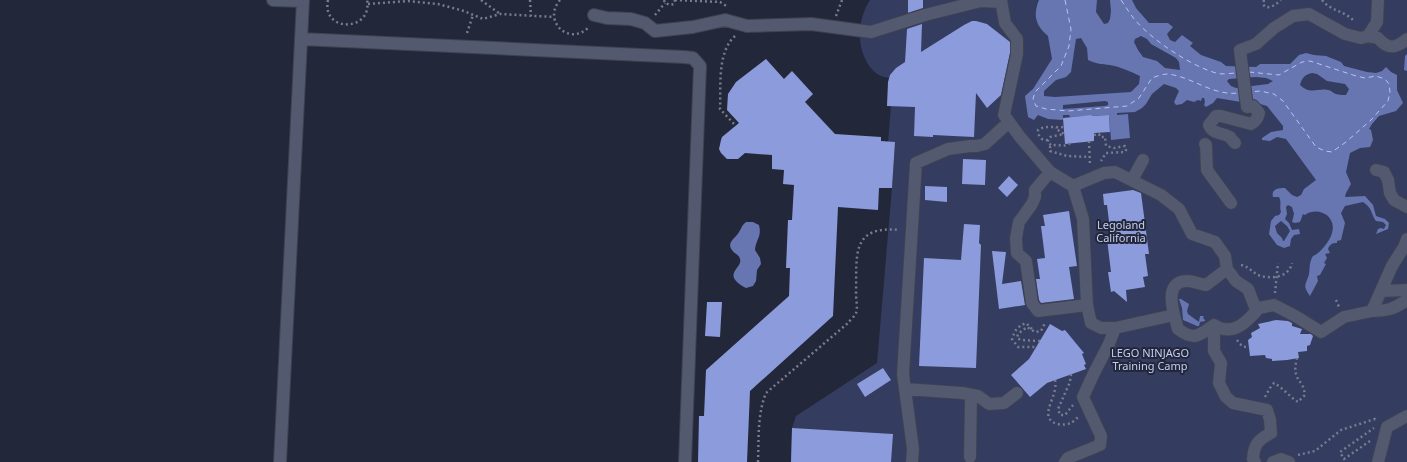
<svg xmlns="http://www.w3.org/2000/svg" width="1407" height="462" viewBox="0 0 1407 462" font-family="'Noto Sans',sans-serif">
<rect width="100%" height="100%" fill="#23273a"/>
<path fill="#343c60" d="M870 0H1407V462H791L792 428 796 416 877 363 892 188 895 142H888L891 106H887L889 78C885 77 880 76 877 74 855 56 856 21 870 0Z"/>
<path fill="#6775b1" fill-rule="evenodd" d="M1039 0H1097L1096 12 1104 24 1108 23 1110 19 1111 11 1110 0H1132L1136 8 1149 23H1168L1173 27 1167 34 1170 40 1175 42 1182 35 1193 43 1190 46 1201 55 1221 62 1226 66 1256 67 1260 64H1290L1299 55 1306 53 1314 55 1326 56 1341 62 1344 66 1367 72 1376 73 1382 71 1386 67 1391 72 1397 75 1404 70 1405 56 1407 54V71L1404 70 1397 75V90L1403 103 1396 111 1379 116 1372 124 1369 129 1371 130 1373 140 1370 147 1360 148 1350 153 1346 172 1351 184 1346 193 1345 197 1365 196 1373 205 1376 216 1385 219 1389 223 1388 229 1376 234 1378 229 1381 228 1384 229 1386 225 1383 222 1376 221C1370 212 1373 209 1363 202L1345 206 1341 213 1345 223 1341 240 1337 241V243C1332 243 1330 244 1328 249L1330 253 1325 254 1327 258 1324 263 1326 264 1320 275 1317 276 1318 281 1310 296C1302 285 1306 285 1309 274 1310 268 1309 262 1313 256 1315 255 1317 254 1318 253 1324 248 1330 240 1332 233 1337 216 1318 206 1305 215L1303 214 1300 222 1295 223 1292 222 1294 214 1292 207 1288 205 1286 207 1287 214 1285 219 1289 223 1292 230 1299 229 1300 234 1294 235 1291 239 1290 246 1284 248 1277 245 1269 234 1271 221 1275 216 1279 215 1281 212C1279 207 1282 202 1279 197H1273C1271 189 1278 188 1285 188L1292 195 1297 197 1301 195 1304 189 1316 180 1286 139 1277 137 1270 141 1262 140V138L1271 132 1283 130V126L1267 106 1253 102H1241L1217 98 1213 103 1206 107 1204 105 1205 102 1204 98H1202L1201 101 1198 100 1194 102 1187 100 1182 104 1176 105 1174 102 1179 91 1176 88 1164 84 1152 94 1146 104 1142 108 1135 112 1117 113V115L1128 114 1130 138 1111 140 1109 115 1070 117 1069 115H1063V119L1062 120 1048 119 1038 115 1034 120 1028 117 1025 96 1033 89 1052 59 1048 36C1035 25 1033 15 1039 0ZM1141 36 1147 39 1151 44 1176 58 1179 62 1180 70 1165 68 1157 61 1143 57 1138 50 1134 42 1135 39ZM1081 38 1087 48 1088 60C1096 64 1102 64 1110 65 1120 67 1130 71 1140 76L1139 84 1131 92 1055 97 1044 96V91L1056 80 1066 77 1071 72 1076 39ZM1312 73 1317 74 1327 81 1345 84 1349 89 1346 95C1343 95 1339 95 1336 94 1333 93 1331 90 1328 90 1316 88 1311 95 1300 85 1302 78 1304 75 1312 73ZM1256 77 1266 78 1273 81 1268 84 1236 88 1231 86 1227 81 1229 79ZM1105 101 1108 102V105L1105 106 1063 109V105ZM1281 221 1287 226 1290 231 1284 241H1283L1282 238 1277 233 1275 226Z
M746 222H753L759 225C762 237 756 239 755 250L760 258 761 264 757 270 756 281 753 286 746 288C720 274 743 269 740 259 739 254 734 254 732 250 726 242 736 238 739 232 742 228 741 226 746 222Z
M1179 299H1181L1189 304 1187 311 1188 314 1199 322 1200 316H1204L1203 318 1205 320V321L1200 322 1199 326H1197L1183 320 1182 308Z"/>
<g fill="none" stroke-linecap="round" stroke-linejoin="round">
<path stroke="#b8c5f9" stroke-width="1" stroke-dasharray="5 4" stroke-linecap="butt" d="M1065 0 1071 29 1069 46 1061 66 1035 92 1033 99 1036 106 1046 109 1068 111 1127 106 1139 98 1152 78C1157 76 1163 74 1168 74 1193 77 1212 96 1239 93
M1121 0C1126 7 1130 14 1135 20 1152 40 1191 66 1216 73 1222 75 1231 73 1237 73
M1249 72 1279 75 1302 62 1310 61 1356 76 1365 78 1376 76 1385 79 1389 84 1390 92 1388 101 1371 120 1346 142 1332 152 1325 151 1316 147 1283 101 1274 94 1260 91 1250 92"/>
</g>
<path fill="#8c9bdb" d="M908 0H923V8L908 13Z
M972 21H976L987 24 1010 42V53L1001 95 987 108 976 93 974 137 933 135V137L914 136 915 107 887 106 888 82 890 75 896 68 905 62 907 29 922 24 921 52 964 25Z
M766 59 784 79 792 71 813 94 805 102 835 134 881 137V141L895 142 892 188H879L878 210 838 207 833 316 750 391 747 462H698L699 416H704L706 370 789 296 790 268H786L788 220H792L794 185 783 184 784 170 772 169V155L745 153 738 159H727L721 153 719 149 721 140 722 137 739 123 727 110 728 94 736 82Z
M1092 115V116L1109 115 1110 132 1094 133V141L1065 144 1063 118Z
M963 159 986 160 985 185 962 184Z
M1009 176 1018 185 1007 197 998 188Z
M925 186 947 187V202L925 200Z
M1133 190 1141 193 1149 254H1145L1148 276 1143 277 1145 287 1126 290 1127 302 1114 291 1111 292 1108 272H1111L1107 239 1111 238 1107 205H1104L1103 194Z
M1069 211 1077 266 1069 267 1074 299 1041 303 1039 300 1036 279H1040L1037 259 1045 258 1041 226H1045L1043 215Z
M964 224 980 225 979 243 981 245 976 368 919 366 924 258 961 260Z
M992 251 1006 252 1002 284 1021 281 1025 305 999 309Z
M707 302H722L720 337 705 336Z
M1276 320 1288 321 1292 323V326L1302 329 1300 334H1311L1313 336 1310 345 1307 346V351L1298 352 1299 358 1287 360 1272 361V359L1266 358 1265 355 1250 356 1248 340 1252 337 1251 333 1260 328 1258 324Z
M1050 324 1062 331 1065 330 1084 353 1082 354 1086 364 1084 365 1086 369 1047 383 1030 397 1011 375 1029 359Z
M883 368 891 380 865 397 857 384Z
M792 428 893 434 891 462H791Z"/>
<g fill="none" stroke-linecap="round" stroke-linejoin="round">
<defs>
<path id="minor" d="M273 0 303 1
M1001 0 1005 23 1017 39V54L1004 115 1020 137 1050 172 1073 186 1083 219 1087 305 1091 323 1101 328H1115L1174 315
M594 15 607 18 631 19 645 23 655 31 693 27 725 20 747 26 811 24 871 32 925 15 981 1 1000 2
M1368 36 1378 38C1387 49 1396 49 1407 39
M301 39 684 57 693 58 700 66 685 462
M1235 143C1234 142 1230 138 1230 137 1221 132 1214 135 1209 125L1216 116H1221L1251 124C1256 121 1258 118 1259 113L1253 106 1247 107 1240 50 1256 44 1274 28 1293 16 1309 14 1345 34 1361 38 1368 36 1377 22 1378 0
M1205 144 1206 145 1207 170 1231 203
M1376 170 1384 172 1388 180 1390 193 1394 200 1407 207
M1050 172 1035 190V197L1032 204 1019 222 1016 238 1017 253 1026 261 1032 303 1038 311 1087 305
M1132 180 1143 160
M1073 186 1104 173 1115 172 1161 195 1179 209 1192 234 1215 242 1225 256 1227 269 1236 281 1248 289 1255 307 1259 308 1274 305 1297 317 1321 332 1344 317 1372 311 1392 266 1404 247 1407 239
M1227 269 1206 285C1200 284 1193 281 1187 281 1162 281 1174 315 1178 329 1194 341 1199 336 1214 325 1233 337 1247 322 1259 308
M1381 291 1407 290
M1372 311C1387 311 1394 309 1407 300
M1214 325V351L1221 363 1219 383 1226 397 1233 403 1267 410 1270 420 1271 433C1258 440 1254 444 1253 459L1255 462
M905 389 962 393 978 396 989 404 1004 403 1017 393
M970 457 971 395
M280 462 303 0
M912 462 913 449 903 374 916 163 948 149 970 146H977L985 144 1009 122
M1065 462 1068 458 1100 445 1101 436 1083 397 1093 375 1109 344 1115 328
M1273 462 1281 459 1289 462
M1378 462 1387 427 1407 416"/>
</defs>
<use href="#minor" stroke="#3e4251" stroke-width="14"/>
<path stroke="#797c8c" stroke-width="2.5" stroke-dasharray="2 3" stroke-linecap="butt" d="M328 0C321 33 373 32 367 0
M481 0 500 14
M530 0 531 16
M560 0C542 21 569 47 589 27
M664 0 665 3 670 5 674 4 675 0
M675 0 720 2 728 7
M1264 0 1263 4 1265 7C1272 8 1276 4 1281 0
M1322 0C1332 12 1344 10 1355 22
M368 4 408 1 438 4 464 11 483 19 500 14 554 17
M655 15 665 3
M836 16 842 0
M467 33 473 15
M735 36C717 52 721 86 720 109L735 125
M1094 135 1099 134 1100 137H1105L1106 146 1114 148 1125 146 1126 150 1125 152 1106 153 1101 161
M1048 140C1041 141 1038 136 1038 130 1045 125 1055 128 1064 127
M1089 141 1090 166
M1070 143C1064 149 1057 142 1050 147V151L1067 156 1089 157
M1051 145 1048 143V140L1050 137 1064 134 1055 128
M1241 265C1249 266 1253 274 1261 276 1273 279 1289 277 1292 263
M1275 293 1278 263
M1336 300 1339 307
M1032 329 1026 323C1017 327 1015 330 1012 339L1018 347H1037
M1237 340 1240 344 1244 347 1249 346
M1040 341 1021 340 1017 338 1018 334 1027 327 1035 332 1041 331 1045 323
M1071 374 1070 382 1058 409 1060 415H1065L1073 405
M1055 380C1058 393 1045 409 1049 417 1051 425 1064 426 1071 423 1073 422 1076 419 1078 417
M1265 397 1270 388 1274 383C1283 388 1290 397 1298 402L1305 395C1303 377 1291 382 1297 358
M1370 441 1344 459 1340 452 1374 428
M1298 455 1315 451 1341 430 1375 419 1376 421
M758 462C759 439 757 415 766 393L848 323C850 320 855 316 856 313 858 308 856 299 856 294 857 256 850 225 900 230"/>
<use href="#minor" stroke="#53596e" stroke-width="12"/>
</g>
<g text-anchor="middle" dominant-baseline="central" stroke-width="4" stroke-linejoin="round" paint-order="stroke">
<g font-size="11" fill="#c5cef2" stroke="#23273a">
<text x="1121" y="224">Legoland<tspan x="1121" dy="13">California</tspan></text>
<text x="1150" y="352">LEGO NINJAGO<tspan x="1150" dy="13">Training Camp</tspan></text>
</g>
</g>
</svg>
